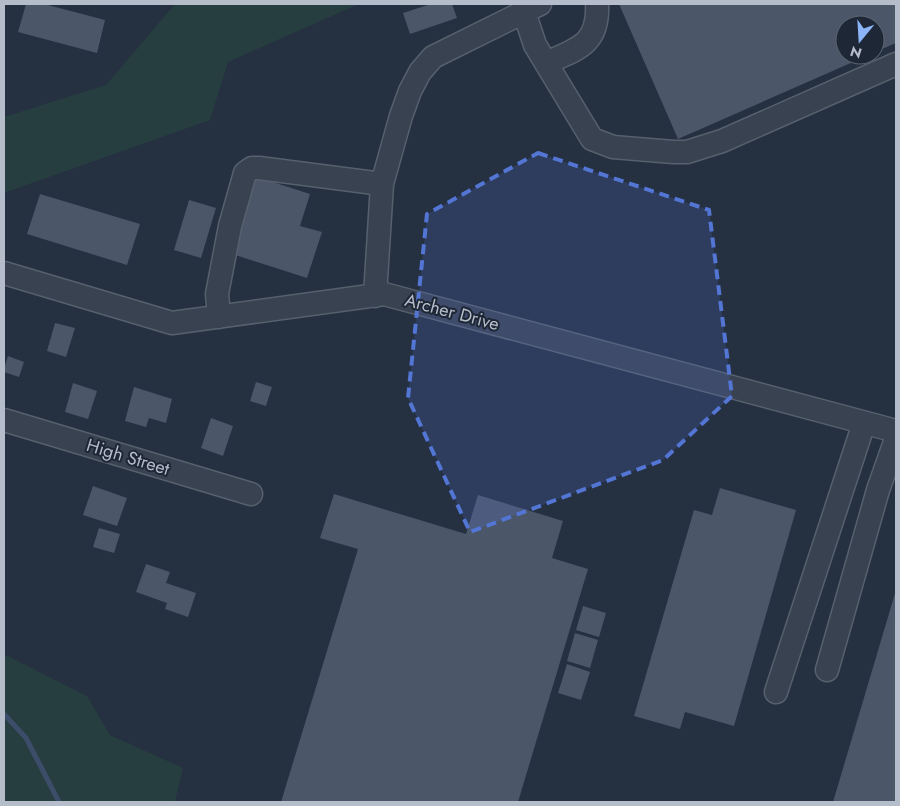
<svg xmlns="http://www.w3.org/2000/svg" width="900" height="806" viewBox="0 0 900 806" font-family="Jost,sans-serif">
<rect width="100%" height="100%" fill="#253040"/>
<path fill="#273e41" d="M175 4H359L228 62 210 120 4 193V117L106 85Z
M4 654 87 696 110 735 183 768 175 802H4Z"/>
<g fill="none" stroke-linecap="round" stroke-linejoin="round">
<path stroke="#3b4d69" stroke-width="5" d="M4 714 26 738 59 802"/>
</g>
<path fill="#4b5769" d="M26 4H44L105 20 97 53 18 32Z
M431 4H452L457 18 410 34 403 13Z
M619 4H896V43L875 52V25H845V55H869L678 139Z
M251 175 310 194 300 226 322 232 307 278 226 252Z
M40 194 140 224 127 265 27 234Z
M189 200 216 208 201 258 174 250Z
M55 323 75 328 66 357 47 351Z
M8 356 24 362 19 377 4 372V369Z
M256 382 272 387 266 406 250 401Z
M73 383 97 391 88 419 65 412Z
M134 387 172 399 166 423 149 418 146 427 125 421Z
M211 418 233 426 223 456 201 448Z
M93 486 127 498 117 526 83 515Z
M720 488 796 510 734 726 685 712 680 729 634 716 694 510 712 515Z
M334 494 466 534 478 495 563 521 552 558 588 569 518 802H281L358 549 320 538Z
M99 528 120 534 114 553 93 547Z
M146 564 170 572 166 583 196 593 188 617 165 609 167 603 136 592Z
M896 590V802H833Z
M583 606 606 613 599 637 576 630Z
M575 633 598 640 590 668 567 661Z
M567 664 590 672 581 700 558 693Z"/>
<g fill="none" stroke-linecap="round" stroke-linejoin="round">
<defs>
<path id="minor" d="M524 12 535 45 592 139 613 147 673 152H687L722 141 896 64
M546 63C577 49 599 45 597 4
M382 184 401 116 410 91 420 72 433 57 540 4
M4 273 172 323 384 294 896 431
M219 317 217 294 230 226 245 173 252 168H259L382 184 375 296
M4 420 251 494
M827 670 878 490 896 439
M776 692 864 423"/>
</defs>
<use href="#minor" stroke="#57606d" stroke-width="25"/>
<use href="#minor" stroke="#394250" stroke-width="22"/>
</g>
<path fill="#5375d3" fill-opacity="0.2" stroke="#5375d3" stroke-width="4" stroke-dasharray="10 6" stroke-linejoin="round" d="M538 153 709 210 732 396 663 460 470 532 408 398 427 214Z"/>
<g text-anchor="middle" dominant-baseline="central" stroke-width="4" stroke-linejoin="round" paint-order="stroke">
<g font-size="18" fill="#b6bdca" stroke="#1e2735">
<text transform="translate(452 312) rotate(15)">Archer Drive</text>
<text transform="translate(128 457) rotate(17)">High Street</text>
</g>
</g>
<rect width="900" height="806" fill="none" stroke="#b6bdca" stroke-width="10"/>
<g transform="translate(860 40) rotate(198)"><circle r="24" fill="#1e2735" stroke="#5b6371"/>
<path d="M0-4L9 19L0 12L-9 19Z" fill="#8cb5f8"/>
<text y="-8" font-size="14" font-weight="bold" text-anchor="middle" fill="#b6bdca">N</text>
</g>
</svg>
